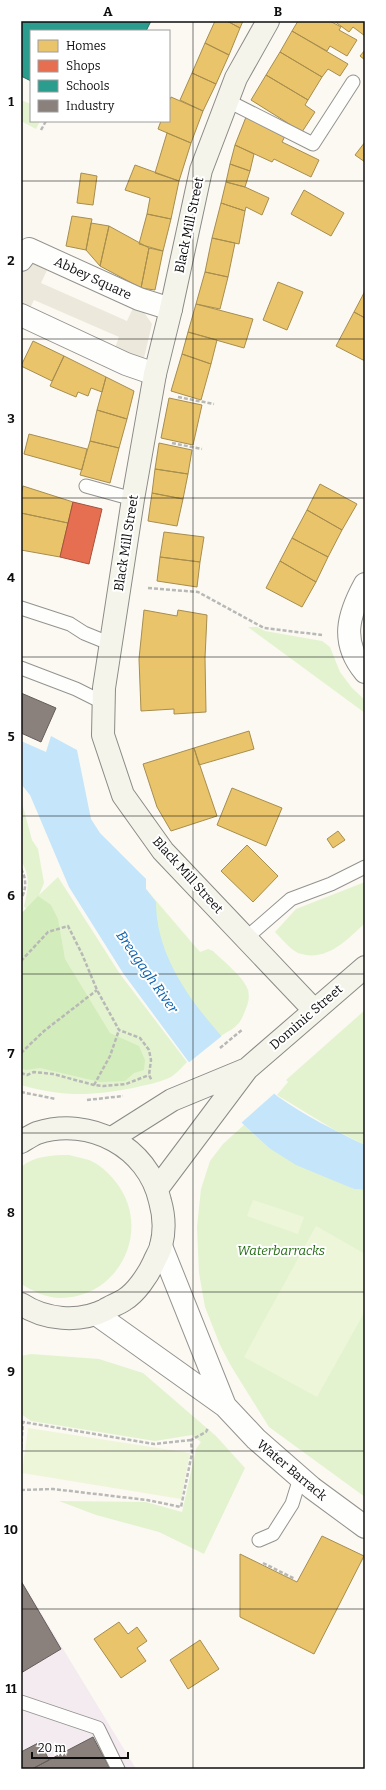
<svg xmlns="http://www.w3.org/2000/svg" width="386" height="1790" viewBox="0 0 386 1790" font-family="Bitter,serif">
<rect width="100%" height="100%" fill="#fbf9f2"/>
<path fill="#f3ebef" d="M21 1580 136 1769H21Z"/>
<path fill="#e3f3cf" d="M21 100 31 104V121H40L36 129 21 121Z
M248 627H257L265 631 322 641 330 647 340 672 352 688 365 700V713Z
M21 799 32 840 38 849 44 883 39 895 58 877 120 974 187 1062C182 1067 177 1073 171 1077 159 1083 145 1085 133 1088 92 1096 61 1097 21 1085V914L26 909 24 906C28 889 31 876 21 861Z
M97 838 146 879V889L200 952 208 949 213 951C223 961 244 977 248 990 250 998 248 1004 245 1011 243 1016 241 1021 237 1025 230 1032 220 1035 212 1042Z
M365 882V923C347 940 326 963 298 953 290 949 281 938 275 932L296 909Z
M365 1010V1145L333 1129 277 1095 288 1082 286 1080Z
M244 1125 269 1148 354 1189 365 1190V1497L269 1427 231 1366 220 1345 205 1307 199 1273 197 1227 201 1189 210 1161 223 1144Z
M69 1155C75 1157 83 1158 89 1160 99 1164 109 1173 115 1181 153 1227 121 1297 61 1298 46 1298 33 1291 21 1284V1167C34 1156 52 1155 69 1155Z
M31 1354 99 1359 143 1373 216 1436 245 1468 204 1554 159 1532 96 1515 59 1501 146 1502 182 1512 196 1449 201 1442 192 1435 155 1441 31 1421 21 1414V1356Z"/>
<path fill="#d3ecbc" d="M38 896 51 905 58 919 65 959 110 1033 139 1046 145 1060 144 1070 134 1073 125 1081 100 1082 40 1068 26 1070 21 1068V914Z"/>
<path fill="#eef6d9" d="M253 1200 304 1217 298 1234 247 1216Z
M316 1226 365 1254V1311L317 1397 244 1357Z
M28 1428 190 1453 181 1499 22 1473Z"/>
<path fill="#ece8dc" d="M35 262 48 268 41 283 127 321 134 306 143 311 152 324 144 358 136 361 115 348 119 337 34 300 29 310 21 307V275L28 263Z"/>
<path fill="#c4e5fa" d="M51 736 77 750 91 819 100 833 146 879V889L156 902C156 966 205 1019 246 1063 256 1073 266 1087 277 1096 304 1115 335 1131 365 1145V1190L354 1189 296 1165 269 1148 244 1125 188 1061 123 973 69 887 30 795 21 784V741L46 752Z"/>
<path fill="#fbf9f2" d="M223 1035 276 1092 240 1124 187 1064Z"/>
<path fill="#e9c46a" stroke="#a78d4e" d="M215 21H227L240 28 229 55 205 43Z
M227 21H243L240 28Z
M298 21H330L341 27 339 30 357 40 347 56 330 46 327 51 292 31Z
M334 21H365V36L353 27 349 32Z
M292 31 348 64 340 76 328 69 322 77 280 52Z
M205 43 229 55 216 84 192 73Z
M365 50V60L360 56Z
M280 52 322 77 308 100 266 75Z
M192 73 216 84 203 111 180 100Z
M266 75 308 100 305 105 315 112 302 132 251 100Z
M171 97 203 111 191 143 158 129 161 121H169V101Z
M246 117 285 136 282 142 319 160 311 177 274 159 272 162 235 145Z
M167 133 191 143 179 181 155 173Z
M365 142V162L355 155Z
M235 145 254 154 250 171 230 164Z
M230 164 250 171 245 187 226 182Z
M135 165 179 181 171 219 147 214 150 198 125 190Z
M81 173 97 176 93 205 77 203Z
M226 182 245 187 269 198 262 215 246 207 245 211 221 203Z
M304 190 344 213 331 236 291 214Z
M221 203 245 211 239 244 212 238Z
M147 214 171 219 163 251 139 244Z
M72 216 92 219 86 250 66 246Z
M91 223 109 226 100 266 86 250Z
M109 226 149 248 141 288 100 266Z
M212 238 235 243 228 277 205 272Z
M149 248 163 251 155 290 141 288Z
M205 272 228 277 220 309 196 304Z
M278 282 303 292 287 330 263 320Z
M365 291V318L354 312Z
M196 304 253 319 244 348 188 332Z
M354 312 365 318V361L336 346Z
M188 332 217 340 211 364 182 354Z
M33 341 64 356 52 381 21 366Z
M182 354 211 364 201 400 171 391Z
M64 356 106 377 102 392 91 388 88 396 78 392 76 397 50 386Z
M106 377 134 391 127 419 97 410Z
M169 398 202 405 193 445 161 438Z
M97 410 127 419 119 448 90 441Z
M29 434 87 449 82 470 24 454Z
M90 441 119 448 110 483 80 475Z
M159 443 192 450 188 474 155 469Z
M155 469 188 474 183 499 152 493Z
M320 484 357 504 342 530 307 510Z
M23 486 73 502 68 523 21 513V495Z
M152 493 183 499 177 526 148 521Z
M307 510 342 530 328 557 292 538Z
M21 513 68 523 60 557 21 550Z
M164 532 204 537 200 562 160 557Z
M292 538 328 557 316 582 280 561Z
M160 557 200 562 197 587 157 581Z
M280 561 316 582 302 607 266 588Z
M144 610 177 616 178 610 207 615 205 658 206 712 174 714V709L141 711 139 659Z
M249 731 254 749 199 765 194 748Z
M194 748 217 816 171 831 157 807 143 764Z
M232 788 282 808 266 846 217 825Z
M338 831 345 840 333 848 327 839Z
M247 845 278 876 253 902 221 871Z
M322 1536 364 1556 314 1654 240 1617V1554L297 1582Z
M119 1622 128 1634 137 1627 147 1641 137 1648 146 1661 121 1678 94 1639Z
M200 1640 219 1669 188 1689 170 1660Z"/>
<path fill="#e76f51" stroke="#a6523d" d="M73 502 102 509 89 564 60 557Z"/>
<path fill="#2a9d8f" stroke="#217268" d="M21 21H151L146 31H31V81L21 76Z"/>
<path fill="#8a817c" stroke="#645e5b" d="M21 693 56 708 41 742 21 733Z
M21 1581 61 1649 21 1673Z
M93 1737 110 1769H32L49 1760Z
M40 1742 49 1760 32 1769H21V1752Z"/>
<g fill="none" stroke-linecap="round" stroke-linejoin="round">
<defs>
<path id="lane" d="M228 101 313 144 353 82
M86 486 133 499
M21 608 70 624 84 633 111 644
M21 668 76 689 104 703
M246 938 291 899 331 884 365 867
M259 1540 273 1534 292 1504 300 1478
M21 1702 98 1728 118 1769"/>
<path id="street" d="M21 260 29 249 139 299 171 309
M21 315 126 364 155 374
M365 584C348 615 340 642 365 672
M161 1246 225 1406
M96 1314 225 1406 256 1439 312 1488 365 1527"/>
<path id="secondary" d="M268 21 236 78 201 170 171 309 155 374 133 499 104 688 103 735 123 795 163 851 314 1010
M112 1138 172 1100 247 1069
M21 1142C26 1139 32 1135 37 1133 90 1116 148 1147 160 1201 164 1215 165 1231 161 1246 160 1251 156 1257 154 1262 148 1275 136 1293 124 1300 118 1304 111 1306 105 1310 79 1323 45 1320 21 1304
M157 1189 247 1069 365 967"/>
</defs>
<use href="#lane" stroke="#949390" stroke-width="15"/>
<use href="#street" stroke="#949390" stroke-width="24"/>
<use href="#secondary" stroke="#8b8a87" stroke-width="24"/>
<path stroke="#b8b8b6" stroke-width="2.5" stroke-dasharray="4 2" stroke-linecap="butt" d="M41 130 46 121
M178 397 214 404
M172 443 202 449
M148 588 198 592 264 628 322 635
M21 869C27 879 26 890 21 899
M21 961 48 932 68 926 82 954 97 990 119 1030 140 1038 149 1050 151 1060 149 1075 152 1081
M220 1048 243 1029
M21 1053 44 1031 97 990
M21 1073 27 1075 34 1072 53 1074 94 1085 103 1086 126 1084 149 1075
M94 1085 110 1056 119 1030
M21 1092 56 1099
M87 1100 123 1096
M21 1448 23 1422 154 1444 191 1440
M21 1490 53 1489 147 1500 181 1507 192 1453 191 1440 206 1432 208 1428
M263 1563 295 1579"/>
<use href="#lane" stroke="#fefefd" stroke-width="13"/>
<use href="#street" stroke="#fefefd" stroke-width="22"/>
<use href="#secondary" stroke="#f5f4ea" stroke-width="22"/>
</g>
<path fill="none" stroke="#0d0d0d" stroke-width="1" stroke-opacity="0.55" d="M193 21V1769M21 181H365M21 339H365M21 498H365M21 657H365M21 816H365M21 974H365M21 1133H365M21 1292H365M21 1451H365M21 1609H365"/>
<g text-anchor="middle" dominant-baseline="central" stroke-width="4" stroke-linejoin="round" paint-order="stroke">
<g font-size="13" fill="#0d0d0d" stroke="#fff">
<text transform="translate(189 225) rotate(-78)">Black Mill Street</text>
<text transform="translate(93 278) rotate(25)">Abbey Square</text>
<text transform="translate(126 543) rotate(-81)">Black Mill Street</text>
<text transform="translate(188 875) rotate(48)">Black Mill Street</text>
<text transform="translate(306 1017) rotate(-41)">Dominic Street</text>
<text transform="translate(292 1470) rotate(40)">Water Barrack</text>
</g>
<g font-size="13" font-style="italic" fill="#266c16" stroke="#fff">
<text x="281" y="1250">Waterbarracks</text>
</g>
<g font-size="14" font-style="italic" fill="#0960ad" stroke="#fff">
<text transform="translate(147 972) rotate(55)">Breagagh River</text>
</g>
</g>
<rect width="386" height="1790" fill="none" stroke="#ffffff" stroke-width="44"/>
<rect x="30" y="30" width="140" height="92" fill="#ffffff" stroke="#9e9e9e"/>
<rect x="38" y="40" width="20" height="12" fill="#e9c46a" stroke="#9e9e9e"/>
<text x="66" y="50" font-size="12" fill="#0d0d0d">Homes</text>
<rect x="38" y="60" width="20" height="12" fill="#e76f51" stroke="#9e9e9e"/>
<text x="66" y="70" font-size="12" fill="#0d0d0d">Shops</text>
<rect x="38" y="80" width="20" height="12" fill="#2a9d8f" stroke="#9e9e9e"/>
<text x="66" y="90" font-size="12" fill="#0d0d0d">Schools</text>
<rect x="38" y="100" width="20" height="12" fill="#8a817c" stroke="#9e9e9e"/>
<text x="66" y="110" font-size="12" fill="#0d0d0d">Industry</text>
<path d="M32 1752v6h96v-6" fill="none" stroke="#0d0d0d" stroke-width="2"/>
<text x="38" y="1752" font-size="12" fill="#0d0d0d" stroke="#ffffff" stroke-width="3" paint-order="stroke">20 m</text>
<rect x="22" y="22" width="342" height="1746" fill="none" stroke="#0d0d0d" stroke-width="1.5"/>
<g font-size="13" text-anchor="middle" font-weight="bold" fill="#0d0d0d">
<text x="108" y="16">A</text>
<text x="278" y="16">B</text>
<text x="11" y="106">1</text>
<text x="11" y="265">2</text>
<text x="11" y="423">3</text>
<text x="11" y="582">4</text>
<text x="11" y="741">5</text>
<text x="11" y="900">6</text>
<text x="11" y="1058">7</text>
<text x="11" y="1217">8</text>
<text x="11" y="1376">9</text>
<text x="11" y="1534">10</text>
<text x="11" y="1693">11</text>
</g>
</svg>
